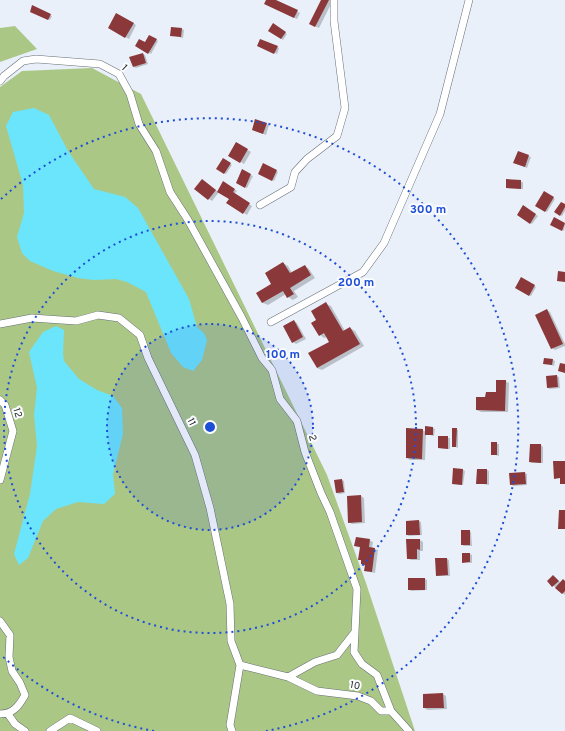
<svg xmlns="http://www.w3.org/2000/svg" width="565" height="731" viewBox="0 0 565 731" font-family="Overpass,sans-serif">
<rect width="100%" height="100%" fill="#e9f0f9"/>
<path fill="#abc786" d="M15 26 37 49 0 62V28Z
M92 68 141 94 327 475 366 583 415 731H0V87L22 71Z"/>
<path fill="#6be5fb" d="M34 108 49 115 68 151 94 189 125 197 138 208 189 299 197 327 204 333 207 340 202 360 193 371 183 367 171 353 146 292 127 282 116 279 94 280 78 278 53 271 30 261 22 253 17 237 24 213 23 185 6 126 13 112Z
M56 326 64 330 63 354 64 361 79 379 97 390 113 396 122 408 123 434 113 474 115 494 104 504 78 502 56 509 43 521 28 558 19 565 14 554 30 494 37 446 34 415 37 388 29 352 43 332Z"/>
<path fill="#0003" d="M267 0H274L300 13 297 19 269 6Z
M322 0H333L319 28 310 24Z
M33 7 52 16 50 20 31 11Z
M117 14 136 25 129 39 109 28Z
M273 25 287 34 283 40 269 31Z
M182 29 184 30 183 38 171 35Z
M150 36 158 41 151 54 136 45 145 43Z
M259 45 277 47 279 48 277 54Z
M143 54 145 55 148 64 136 68 134 67Z
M256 120 269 125 266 135 253 130Z
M236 143 251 152 244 164 230 155Z
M518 152 531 157 527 168 517 164Z
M223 160 232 165 226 174 218 169Z
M263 165 278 172 274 181 259 173Z
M242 171 253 176 247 188 237 183Z
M507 180 523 182V189L507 187Z
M205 182 218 192 224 183 237 191 234 194 252 206 247 215 228 203 230 199 219 192 212 201 209 199Z
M545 192 555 199 547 212 536 206Z
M565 205V211L562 216 556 212Z
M524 207 538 216 532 224 519 215Z
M554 219 565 224 564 231 551 224Z
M283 263 288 266 292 273 305 266 309 269 315 278 294 291 298 297 293 300 288 297 286 294 268 305 263 303 257 293 273 284Z
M521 278 536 287 531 296 516 288Z
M326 304 331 306 345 331 350 328 355 331 364 346 322 370 317 368 330 342 327 337 324 338 320 335Z
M547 310 550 312 565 344V346L555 350 552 348Z
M294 321 297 323 306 339 296 344 293 342Z
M553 360 555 361 554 366 545 363Z
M557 376 559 377 560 388 550 389 548 388Z
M505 381 509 383 508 412H481L477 410 486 398 497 393Z
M433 428 435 429 434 436 426 434 425 460H410L407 458 422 430 426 432Z
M456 429 458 430V448L453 446Z
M439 437 450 438V449L439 448Z
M492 443 499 444V456L492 454Z
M541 445 543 447V463H532L530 462Z
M463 470 465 471 463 485 455 484Z
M487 470 489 471V485L477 483Z
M525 473 527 474V485L513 486 511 484Z
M342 480 344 481 345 493 339 494 337 493Z
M361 496 364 498 365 523 352 524 349 522Z
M419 521 421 522 422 535 409 536 407 535Z
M469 531 471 532 472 546H464L462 545Z
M369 540 373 542 372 548 378 550 375 573 365 571V566L362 564V561L359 559 361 548 356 546Z
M420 540 423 542V551H420V560H411L408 558Z
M470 554 472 555V563L463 562Z
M436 559H447L449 560 450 576H439L437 575Z
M555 577 561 583 565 581V595L555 587 553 586Z
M425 579 427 580V590L411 591 409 589Z
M443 694 446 696 447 709 428 710 424 708Z"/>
<path fill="#8a383a" d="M266 0H276L298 10 294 18 264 4Z
M321 0H329L315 27 309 24Z
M32 5 51 14 48 20 30 12Z
M116 13 134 23 125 38 108 28Z
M273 23 286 32 281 39 268 31Z
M171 27 182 28 181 37 170 36Z
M149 35 157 39 148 54 135 46 139 39 145 42Z
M260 39 278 46 274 54 257 46Z
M143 53 146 63 133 67 129 57Z
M255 119 267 123 263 134 252 130Z
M236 142 248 149 240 163 228 156Z
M518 151 529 155 525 167 513 163Z
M223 158 231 163 224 174 216 169Z
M263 163 277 170 272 181 258 174Z
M242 169 251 174 245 188 236 183Z
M202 179 216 190 208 200 194 189Z
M506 179 521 180V189L506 188Z
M223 181 235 189 233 192 250 203 243 214 226 203 229 199 217 192Z
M544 191 554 197 545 212 535 206Z
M561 202 565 204V207L560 216 554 212Z
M523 205 536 214 530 224 517 215Z
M554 217 565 223 562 231 550 225Z
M283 262 290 273 305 265 311 275 290 288 294 294 287 298 283 291 262 303 256 293 271 284 265 273Z
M558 271 565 272V282L557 281Z
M521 277 535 285 529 296 515 288Z
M326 302 343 331 350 327 360 344 317 368 308 353 329 342 324 333 319 336 311 323 316 320 311 311Z
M547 309 563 344 551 349 535 315Z
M294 320 303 337 292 343 283 326Z
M544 358 553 359 552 365 543 364Z
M560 363 565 364V373L558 371Z
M557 375 558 387 547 388 546 376Z
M496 380H506L505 411 476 410V397H485L486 392H496Z
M425 426 433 427V435H425Z
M406 428 423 429 422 459 406 458Z
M452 428H457L456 447H452Z
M438 436H448V449L438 448Z
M491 442H497V455H491Z
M530 444H541V463L529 462Z
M553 461H565V484H560V478L554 479Z
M453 468 463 469 462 485 452 484Z
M477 469H487V484H476Z
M525 472 526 484 510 485 509 473Z
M342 479 344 492 336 493 334 480Z
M361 495 362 522 348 523 347 496Z
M559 510H565V529H558Z
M419 520 420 535H406V521Z
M461 530H470V545H461Z
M356 537 370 539 369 547 375 548 372 572 364 571 365 565 361 564V560H358L360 547 354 546Z
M406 539H420V550L417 549V559H407Z
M462 553H470V562L462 563Z
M435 558H447L448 575 436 576Z
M553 575 559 581 552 587 547 581Z
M408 578H425V590H408Z
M563 579 565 581V591L562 594 555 588Z
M443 693 444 708H423V694Z"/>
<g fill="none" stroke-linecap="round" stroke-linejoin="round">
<defs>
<path id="minor" d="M0 81 4 76 23 61 36 59 100 64 119 74 130 94 139 124 156 151 170 192 188 220 242 318 262 358 272 370 280 399 297 421 305 452 321 493 330 512 357 589 355 632 337 655 315 662 288 677
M260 205 291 187 295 172 307 159 337 136 345 108 334 21V0
M271 322 363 272 384 243 440 114 469 0
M0 324 32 318 76 321 98 315 119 318 140 335 148 358 195 455 210 508 230 604 231 641 240 665
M0 400 5 405 13 431 0 480
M0 621 10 635 9 657 12 671 20 683 25 695C19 706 13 714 0 714
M355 632 354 652 362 664 377 675 391 711
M240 665 288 677 317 691 358 696 371 701 381 711H391L409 731
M8 714 15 724 25 731
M50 731 70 718 97 731
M232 731 230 725 240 665"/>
</defs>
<use href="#minor" stroke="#686e76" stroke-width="8"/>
<use href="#minor" stroke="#fff" stroke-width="7"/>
</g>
<circle cx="210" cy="427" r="103" fill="#1d4ed8" fill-opacity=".12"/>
<g fill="none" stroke="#1d4ed8" stroke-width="2" stroke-dasharray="2 4">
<circle cx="210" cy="427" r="103"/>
<circle cx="210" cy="427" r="206"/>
<path d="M154 731A309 309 0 0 1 1 655M1 199A309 309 0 1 1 266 731"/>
</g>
<g text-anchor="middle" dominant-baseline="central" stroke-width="4" stroke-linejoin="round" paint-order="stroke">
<g font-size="10" fill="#25272b" stroke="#fbfcfe">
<text transform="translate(124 68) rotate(44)">1</text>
<text transform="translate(17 413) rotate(73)">12</text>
<text transform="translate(191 422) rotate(65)">11</text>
<text transform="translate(312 438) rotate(75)">2</text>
<text transform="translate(355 686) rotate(11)">10</text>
</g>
</g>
<circle cx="210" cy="427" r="6" fill="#1d4ed8" stroke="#fbfcfe" stroke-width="2"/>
<g font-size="12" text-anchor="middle" font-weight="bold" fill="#1d4ed8" stroke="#fbfcfe" stroke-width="4" stroke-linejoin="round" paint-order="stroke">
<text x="428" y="213">300 m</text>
<text x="356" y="286">200 m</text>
<text x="283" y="358">100 m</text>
</g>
</svg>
